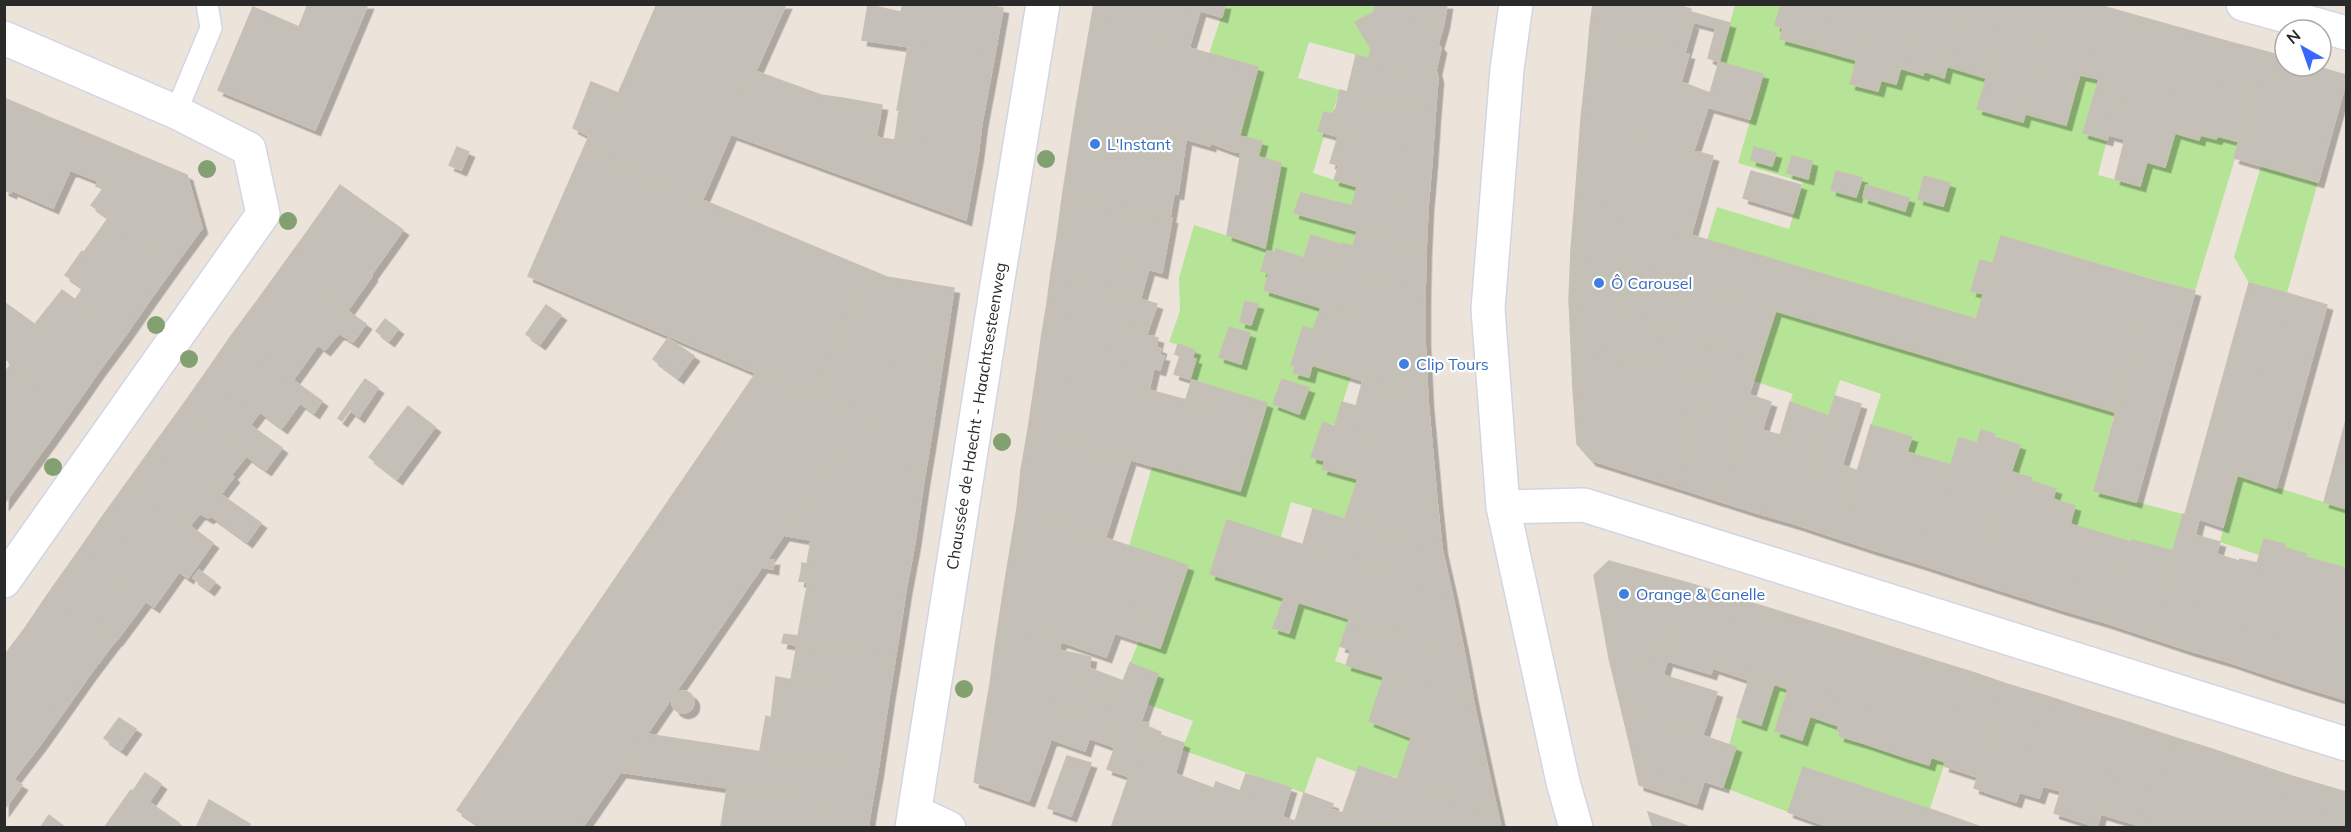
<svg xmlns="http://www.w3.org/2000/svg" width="2351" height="832" viewBox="0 0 2351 832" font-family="Mulish,sans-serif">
<defs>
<filter id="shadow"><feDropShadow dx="5.5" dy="5.5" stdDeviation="0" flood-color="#0004"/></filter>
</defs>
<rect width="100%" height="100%" fill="#ece4db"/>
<path fill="#b5e497" d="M1225 5H1375L1374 12 1356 22 1371 49 1368 58 1309 42 1298 78 1340 90 1332 114 1324 112 1318 130 1325 133 1313 173 1357 187 1352 206 1301 193 1294 213 1357 232 1353 246 1342 245 1311 235 1304 257 1277 249 1264 290 1321 308 1313 330 1302 327 1291 364 1295 366 1293 372 1308 377 1312 365 1351 377 1335 425 1323 422 1311 457 1325 461 1322 469 1358 479 1345 518 1291 502 1281 537 1227 520 1210 573 1349 620 1335 661 1383 677 1369 721 1412 738 1398 778 1359 766 1356 772 1317 757 1304 793 1182 750 1193 721 1147 704 1158 674 1130 663 1139 641 1160 647 1187 566 1129 546 1152 467 1240 491 1267 404 1192 380 1190 379 1195 350 1169 342 1180 311 1179 278 1194 225 1265 248 1281 164 1258 157 1262 141 1239 136 1258 67 1209 54Z
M1735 5H1781L1783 28 1780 39 1856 60 1850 84 1877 91 1881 80 1896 84 1900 68 1924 71 1944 78 1946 66 1986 78 1978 109 2023 121 2026 114 2066 124 2080 75 2099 79 2083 132 2107 140 2098 175 2140 186 2147 162 2165 167 2175 133 2198 140 2200 135 2218 136 2240 142 2195 291 2001 236 1993 263 1980 260 1972 291 1984 294 1976 319 1707 240 1717 207 1789 229 1803 182 1738 163 1763 75 1719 62Z
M2261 166 2318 182 2287 293 2249 283 2234 257Z
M1776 310 2115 412 2094 491 2183 514 2174 551 2132 540 2131 542 2070 524 2075 506 2053 499 2056 489 2031 481V478L2012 472 2020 445 1993 437 1994 433 1981 430 1977 443 1951 465 1907 452 1912 437 1871 425 1881 394 1840 380 1828 416 1790 402 1793 394 1754 381Z
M2237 475 2346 509V568L2305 557 2306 554 2285 548V544L2265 540 2259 555 2220 542Z
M1774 684 1788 689 1776 731 1802 740 1810 716 1839 726V736L1928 765 1931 757 1945 762 1930 809 1803 767 1788 812 1723 787 1736 747 1729 745 1737 717 1761 725Z"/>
<path fill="#c4bfb7" stroke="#c8c0b5" stroke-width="1.5" filter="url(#shadow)" d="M308 4H368L315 130 218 90 253 7 299 27Z
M657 4H786L728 133 731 134 702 201 592 154Z
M903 4H980L1003 8 994 59 862 40 868 5 901 12Z
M1094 4H1178L1200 11 1189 48 1091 21Z
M1178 4H1225L1222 17Z
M1375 4 1444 23 1438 44 1441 48 1436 70 1438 78 1368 59 1371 49 1355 22 1374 12Z
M1381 4H1447L1444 23Z
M1593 4H1675L1691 9 1687 22 1693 24 1685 52 1590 27Z
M1781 4H1827L1814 48 1780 39 1783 28 1775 25Z
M1827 4H1872L1856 60 1814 48Z
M1872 4H1919L1896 84 1881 80 1878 91 1850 84Z
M1919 4H1963L1944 78 1924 71 1923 75 1900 68Z
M1963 4H2009L1986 78 1946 66Z
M2009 4H2054L2023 122 1977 109Z
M2054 4 2099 5 2066 125 2026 114Z
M2099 5 2141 17 2107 140 2083 133 2099 79 2080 75Z
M1691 12 1730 23 1719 62 1708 58 1716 28 1689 21Z
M2141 17 2184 29 2140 186 2115 179 2125 139 2109 135Z
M1091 21 1233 60 1210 146 1186 139 1148 124 1075 114Z
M1590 27 1689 54 1681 82 1710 93 1719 62 1763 74 1750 119 1586 72Z
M2184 29 2226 41 2199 140 2175 133 2165 167 2147 162Z
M2226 41 2264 51 2240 142 2218 136 2216 139 2200 135Z
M908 47 994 59 982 123 897 110Z
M2264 51 2285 57V66H2315L2346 75V82L2318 182 2234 158Z
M1356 55 1438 78 1435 115 1347 93Z
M1233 60 1258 67 1235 152 1211 143Z
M755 71 821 95 848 99 842 129 876 137 978 154 966 220 728 133Z
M1586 72 1708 107 1694 150 1581 119Z
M591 82 618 93 592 154 583 150 589 136 573 128Z
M1340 90 1435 115 1432 161 1318 131 1324 112 1332 114 1336 108Z
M4 98 46 116 14 191 12 190 11 193 4 190Z
M848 99 882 105 876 137 842 129Z
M899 110 982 123 978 154 895 140Z
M1075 114 1148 124 1186 139 1178 194 1174 193 1170 217 1062 199Z
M46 116 87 133 53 208 14 191Z
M1581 119 1713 156 1691 235 1575 201Z
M87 133 187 175 202 228 175 265 91 205 103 189 96 186 98 181 70 170Z
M1239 136 1262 141 1258 157 1235 151Z
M1338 137 1432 161 1428 207 1334 180 1339 165 1330 163Z
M457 147 469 152 461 170 449 165Z
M1754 147 1776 153 1772 166 1751 160Z
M583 150 870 270 816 395 756 373 528 276Z
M1241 152 1281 163 1265 248 1227 235Z
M1792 156 1812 161 1808 179 1787 173Z
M1751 171 1801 185 1793 213 1743 198Z
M1836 171 1862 178 1856 197 1831 190Z
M1924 176 1950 183 1943 206 1918 199Z
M340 185 403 230 371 275 307 232Z
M1866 185 1909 198 1905 211 1863 198Z
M1357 187 1428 207 1426 250 1294 213 1301 193 1352 206Z
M1062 199 1172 218 1162 273 1056 243Z
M1575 201 1976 319 2001 236 2153 280 2115 412 1571 250Z
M109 217 175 265 150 300 84 252Z
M307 232 372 276 348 310 283 265Z
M1357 232 1426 250 1425 296 1304 257 1311 235 1342 245V243L1353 246Z
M1056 243 1149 269 1140 300 1051 273Z
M1276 249 1425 296V340L1264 290Z
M1571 250 1776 310 1761 356 1717 345 1569 299Z
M82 251 150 300 125 336 75 300 83 288 65 275Z
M1267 251 1276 253 1270 273 1261 271Z
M1980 260 1993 263 1984 294 1971 291Z
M283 265 366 324 353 342 339 333 325 350 257 301Z
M870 270 887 277 954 288 942 367 874 356 875 349 843 334Z
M1051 273 1157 304 1147 334 1047 304Z
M2153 280 2195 291 2136 502 2094 491Z
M2249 283 2287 293 2223 527 2185 514Z
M62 290 125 336 99 371 35 324Z
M2287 293 2327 305 2276 488 2237 475Z
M1569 299 1669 329 1657 369 1571 344Z
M257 301 318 345 293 380 231 336Z
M1245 301 1258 304 1251 325 1240 322Z
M4 302 99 371 74 407 4 358Z
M1047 304 1158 338 1156 347 1161 349 1159 355 1164 356 1160 370 1042 333Z
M546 305 561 315 540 344 526 334Z
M1321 308 1425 340 1428 401 1312 365 1309 377 1293 373 1295 366 1291 365 1303 326 1313 330Z
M385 319 398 329 389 341 376 331Z
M1229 327 1250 333 1241 364 1219 357Z
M1669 329 1717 345 1705 382 1657 369Z
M1042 333 1154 368 1149 390 1037 369Z
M843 334 875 349 874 356 942 367 930 444 816 395Z
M231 336 322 401 314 413 300 403 282 428 206 372Z
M668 338 694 356 678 378 653 359Z
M1178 344 1195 350 1192 358 1196 359 1190 379 1174 374 1180 356 1175 354Z
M1571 344 1705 382 1695 420 1573 389Z
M1717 345 1761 356 1716 500 1673 486Z
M12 363 74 407 49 442 4 410V373Z
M1037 369 1149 390 1262 420 1240 491 1028 430Z
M206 372 260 412 250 425 282 448 266 470 180 409Z
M756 373 866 416 582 828H483L457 810Z
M365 379 378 388 359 417 350 410 342 421 338 418Z
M1282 379 1309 388 1299 414 1273 404Z
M1192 380 1267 403 1262 420 1186 399Z
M1363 380 1428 401 1433 456 1398 444 1396 449 1335 425 1342 402 1356 406Z
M1573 389 1695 420 1673 486 1591 460 1577 444Z
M1750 395 1771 402 1762 430 1780 435 1757 513 1716 500Z
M1835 396 1861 404 1842 465 1858 471 1837 538 1795 524Z
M1790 402 1828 416 1795 524 1757 513Z
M408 406 435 427 397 479 369 457Z
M180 409 247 455 231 475 234 477 221 494 153 446Z
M4 410 49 442 23 478 4 464Z
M866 416 930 444 924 480 842 450Z
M2346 420V509L2324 502Z
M1323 422 1396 449 1398 444 1433 456 1437 501 1322 469 1325 461 1311 457Z
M1871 425 1912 437 1874 550 1837 538Z
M1028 430 1130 461 1118 498 1021 470Z
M1981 430 1995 434 1993 437 2020 445 1975 582 1920 564 1959 438 1977 443Z
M153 446 261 523 247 542 211 516 208 518 200 513 190 526 128 481Z
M842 450 924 480 915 542 791 523Z
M1907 452 1951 465 1920 564 1874 550Z
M4 464 23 478 4 504Z
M1021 470 1118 498 1105 539 1017 509Z
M2012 472 2032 478 2031 481 2056 489 2022 597 1975 582Z
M1358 479 1437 501 1442 549 1345 518Z
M128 481 213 543 188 578 102 517Z
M2053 499 2075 506 2070 524 2084 528 2063 610 2022 597Z
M1017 509 1166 558 1149 615 1076 592 1006 575Z
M1313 509 1442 549 1452 593 1303 544Z
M2183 514 2199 519 2195 535 2220 542 2188 650 2149 637Z
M102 517 179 572 154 607 77 553Z
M1227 520 1452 593 1464 651 1461 654 1210 574Z
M791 523 915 542 906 590 801 572 802 563 807 564 811 540 783 535Z
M2084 528 2131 542 2107 623 2063 610Z
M2264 539 2285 544V548L2306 554 2270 676 2229 662Z
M2132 540 2174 551 2149 637 2107 623Z
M77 553 146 601 117 640 50 591Z
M2216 554 2239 561 2240 559 2257 563 2229 662 2188 650Z
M2305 557 2346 568 2345 587 2317 691 2270 676Z
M1166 558 1188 566 1160 648 1139 641 1149 615Z
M767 560H774L773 569 762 567Z
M1609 561 1692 584 1669 654 1651 648 1644 669 1609 658 1594 575Z
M199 570 215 582 209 590 193 578Z
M801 572 906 590 901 623 803 608 808 582 799 581Z
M1006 575 1076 592 1149 615 1139 641 1115 633 1106 657 999 620Z
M1692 584 1733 597 1711 674 1668 661Z
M2345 587 2346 588V700L2317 691Z
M50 591 116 640 91 673 25 628Z
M1733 597 1772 609 1749 680 1713 668Z
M1284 598 1298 603 1289 633 1273 628Z
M803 608 901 623 895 660 782 643 784 634 798 636Z
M1772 609 1810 621 1790 690 1774 684 1761 725 1737 717Z
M999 620 1061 641 1059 650 1091 657 1089 668 1123 681 1130 663 1158 674 1141 721 1149 724 1148 728 1161 732 1160 735 1184 743 1182 750 1143 736 1142 739 1109 726 1116 695 994 653Z
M1349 620 1461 654 1464 651 1474 704 1346 665 1351 650 1340 646Z
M1810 621 1852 634 1824 721 1810 716 1802 740 1775 731 1788 689 1790 690Z
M25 628 91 673 65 710 4 666V656Z
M1852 634 1892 647 1863 743 1839 736 1840 732 1837 731 1839 726 1824 721Z
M797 644 895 660 889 697 791 679Z
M1892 647 1936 661 1904 757 1863 743Z
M1651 648 1669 654 1663 675 1644 669Z
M994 653 1091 686 1084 717 990 684Z
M1609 658 1717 692 1703 734 1621 708Z
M1936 661 1972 672 1945 762 1931 757 1929 765 1904 757Z
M4 666 65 710 40 745 4 720Z
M1972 672 2007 684 1978 777 1944 766Z
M1384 676 1474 704 1486 760 1412 736V738L1369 721Z
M776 677 889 697 878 770 760 750 766 716 771 718Z
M990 684 1121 731 1114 747 1089 738 1085 751 1051 739 1047 751 982 731Z
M2007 684 2050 697 2016 802 1974 788Z
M1091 686 1116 695 1109 726 1084 717Z
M672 702a11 11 0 1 1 22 0a11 11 0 1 1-22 0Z
M2050 697 2086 709 2061 791 2043 786 2039 798 2019 792Z
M1621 708 1736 747 1723 787 1633 758Z
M2086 709 2128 722 2097 827 2054 813Z
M119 718 136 729 121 750 104 738Z
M4 720 40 745 13 780 4 774Z
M2128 722 2170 736 2141 826 2101 814Z
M982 731 1047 751 1029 801 974 782Z
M1121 731 1142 739 1130 777 1107 769Z
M647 734 878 770 871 809 620 772Z
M1143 736 1182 750 1175 774 1173 773 1155 828H1111Z
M1412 736 1486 760 1498 814 1398 778Z
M2170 736 2212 749 2187 828H2144L2141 826Z
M2212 749 2253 763 2232 828H2187Z
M1067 756 1091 763 1071 816 1048 808Z
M1633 758 1704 781 1698 800 1638 780Z
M2253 763 2295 777 2280 828H2232Z
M1359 766 1498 814 1501 828H1398L1344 809Z
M1803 767 1930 809 1984 828H1833L1788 812Z
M145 773 161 784 149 802 179 823 176 828H104L131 790 133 791Z
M1173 773 1213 788 1199 828H1155Z
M4 774 22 785 4 810Z
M1246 774 1264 779 1247 828H1199L1216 782 1240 791Z
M2295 777 2336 789 2325 828H2280Z
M1264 779 1291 788 1282 817 1295 821 1293 828H1247Z
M1638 780 1698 800 1697 804 1639 785Z
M727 789 871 809 868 828 721 826Z
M2336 789 2346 792V828H2325Z
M1304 793 1333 804 1331 809 1343 813 1338 828H1293Z
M209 800 250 824 248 828H196Z
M1344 809 1373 820 1371 828H1338Z
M1648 812 1693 828H1653Z
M49 815 66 828H40Z
M1373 820 1387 825 1386 828H1371Z"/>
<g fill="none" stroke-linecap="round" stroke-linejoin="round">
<defs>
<path id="service" d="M176 112 211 28 207 4"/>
<path id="minor" d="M1516 4 1507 69 1488 309 1503 507 1563 782 1576 828
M2243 4 2346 33
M4 38 176 112 249 149 263 214 4 581
M1503 507 1584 505 2346 744
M915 812 949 828"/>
<path id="tertiary" d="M912 828 996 291 1043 4"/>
</defs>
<use href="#service" stroke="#d1d5e3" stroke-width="24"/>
<use href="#minor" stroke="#d1d5e3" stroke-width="36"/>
<use href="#tertiary" stroke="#d1d5e3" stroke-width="36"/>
<use href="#service" stroke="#fff" stroke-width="21"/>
<use href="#minor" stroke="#fff" stroke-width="33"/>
<use href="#tertiary" stroke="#fff" stroke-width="33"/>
</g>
<g fill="#83a070">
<circle cx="1046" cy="159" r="9"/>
<circle cx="207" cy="169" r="9"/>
<circle cx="288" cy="221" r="9"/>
<circle cx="156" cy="325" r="9"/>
<circle cx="189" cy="359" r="9"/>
<circle cx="1002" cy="442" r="9"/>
<circle cx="53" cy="467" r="9"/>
<circle cx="964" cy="689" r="9"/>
</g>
<g fill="#3f7fe0" stroke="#fff" stroke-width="2">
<circle cx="1095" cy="144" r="6"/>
<circle cx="1599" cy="283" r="6"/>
<circle cx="1404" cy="364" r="6"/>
<circle cx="1624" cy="594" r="6"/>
</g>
<g text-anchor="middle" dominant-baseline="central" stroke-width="4.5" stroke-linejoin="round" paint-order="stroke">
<g font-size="16" fill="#366cbe" stroke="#fff" text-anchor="start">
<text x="1107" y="144">L'Instant</text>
<text x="1611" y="283">Ô Carousel</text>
<text x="1416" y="364">Clip Tours</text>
<text x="1636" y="594">Orange &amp; Canelle</text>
</g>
<g font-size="16" fill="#2a2a2a" stroke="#fff">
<text transform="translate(976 416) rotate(-81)">Chaussée de Haecht - Haachtsesteenweg</text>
</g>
</g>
<rect width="2351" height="832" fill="none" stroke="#2a2a2a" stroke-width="12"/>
<g transform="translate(2303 48) rotate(320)"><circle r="28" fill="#ffffff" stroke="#aaaaaa" stroke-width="1.5"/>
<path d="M0-4.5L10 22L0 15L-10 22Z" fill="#3867fc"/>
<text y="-9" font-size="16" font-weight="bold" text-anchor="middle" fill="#2a2a2a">N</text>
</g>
</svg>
